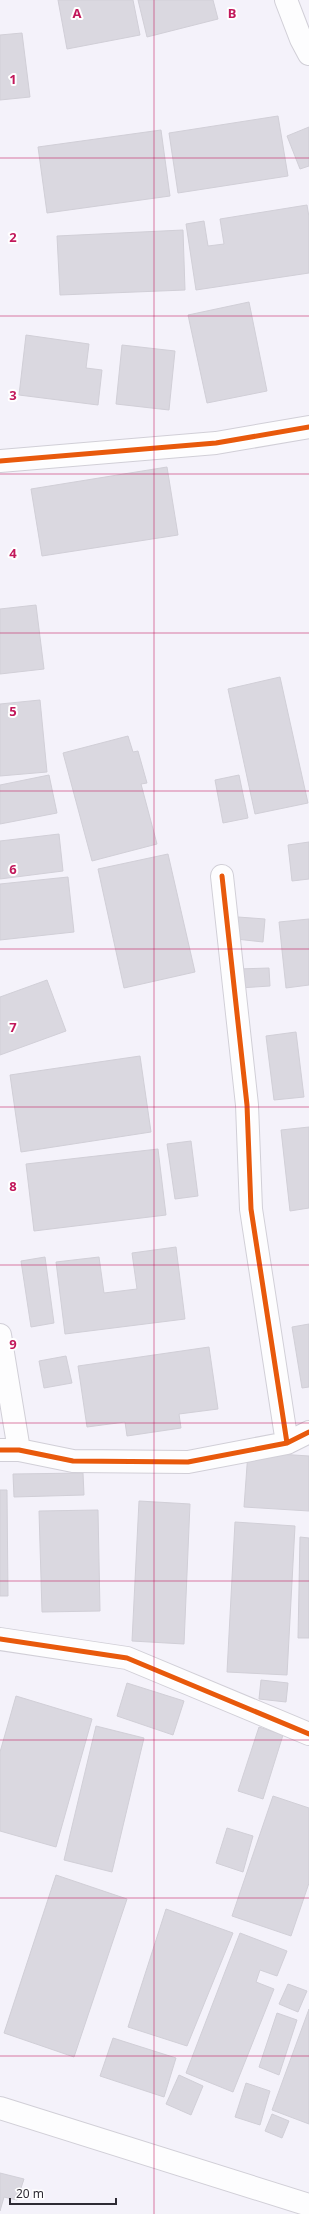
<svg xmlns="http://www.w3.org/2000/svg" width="309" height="2214" viewBox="0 0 309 2214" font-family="'Noto Sans',sans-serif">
<rect width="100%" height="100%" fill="#f4f2fa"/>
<path fill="#dad8e0" stroke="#d1cfd7" d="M58 0H133L140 35 67 49Z
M138 0H213L218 19 147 37Z
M22 33 30 97 0 100V35Z
M278 116 288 176 178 193 169 133Z
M309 127V166L300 169 287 136Z
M161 130 170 196 47 213 38 147Z
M307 205 309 217V273L196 290 186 224 204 221 208 246 224 244 220 219Z
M183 230 185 290 60 295 57 236Z
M249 302 267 391 207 403 188 315Z
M26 335 89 344 86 368 102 370 98 405 19 395Z
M122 345 175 351 169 410 116 404Z
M167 467 178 535 42 556 31 489Z
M36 605 44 669 0 674V609Z
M280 677 308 803 255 814 228 689Z
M40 700 47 772 0 776V704Z
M128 736 133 752 138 751 147 783 141 784 157 844 92 861 63 753Z
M49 775 57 813 0 824V785Z
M239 775 248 818 223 823 215 780Z
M59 834 63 871 0 879V841Z
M309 842V879L292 881 288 845Z
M168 854 195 972 124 988 98 869Z
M68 877 74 932 0 940V884Z
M238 917 265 919 263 942 236 939Z
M309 919V985L286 988 279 922Z
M269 968 270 986 239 988 238 969Z
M47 980 66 1031 0 1055V997Z
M296 1032 304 1097 274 1100 266 1036Z
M140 1056 151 1132 21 1152 10 1075Z
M309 1127V1208L290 1211 281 1130Z
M191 1141 198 1196 175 1199 167 1144Z
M158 1149 166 1215 34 1231 26 1164Z
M176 1247 185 1319 65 1334 56 1262 99 1257 104 1293 137 1289 132 1253Z
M45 1257 54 1323 31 1327 21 1261Z
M309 1324V1387L302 1388 292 1327Z
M209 1347 218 1409 179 1414 181 1428 127 1436 125 1422 87 1427 78 1366Z
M66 1356 72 1383 44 1388 39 1361Z
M248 1452 309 1456V1511L244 1507Z
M83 1473 84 1495 14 1497 13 1474Z
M0 1490H7L8 1596H0Z
M139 1501 190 1504 184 1644 132 1641Z
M98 1510 100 1611 42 1612 39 1511Z
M235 1522 295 1526 287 1675 227 1672Z
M300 1537 309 1538V1638H298Z
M261 1680 288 1683 286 1702 259 1699Z
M127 1683 184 1701 173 1735 117 1716Z
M16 1696 92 1719 56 1847 0 1831V1752Z
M96 1726 144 1738 112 1872 64 1860Z
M259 1727 283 1735 263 1799 238 1791Z
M273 1796 309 1808V1883L291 1936 232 1916Z
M227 1828 253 1836 243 1872 216 1863Z
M56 1875 127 1899 74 2057 4 2033Z
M166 1909 233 1933 187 2046 128 2027Z
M240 1933 287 1951 277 1976 260 1970 256 1982 274 1989 233 2092 186 2073Z
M288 1984 307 1991 298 2012 279 2004Z
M309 2009V2124L272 2110Z
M277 2013 297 2020 279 2075 259 2067Z
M113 2038 176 2058 164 2097 100 2076Z
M179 2075 203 2086 191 2115 166 2104Z
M246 2083 270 2091 260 2125 235 2117Z
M272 2114 289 2121 282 2138 265 2131Z
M0 2173 24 2179 17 2200 4 2197 0 2211Z"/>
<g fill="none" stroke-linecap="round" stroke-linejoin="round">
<defs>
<path id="minor" d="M286 0 301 39 309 54
M0 461 216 443 309 427
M222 876 247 1105 251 1209 287 1443
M0 1335 19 1450
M0 1450H19L73 1461 188 1462 287 1443 309 1432
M0 1639 127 1658 309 1734"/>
<path id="secondary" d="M0 2108 309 2205"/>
</defs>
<use href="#minor" stroke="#d1cfd7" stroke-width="24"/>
<use href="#secondary" stroke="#d1cfd7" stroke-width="24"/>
<use href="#minor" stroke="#fdfdfe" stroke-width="22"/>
<use href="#secondary" stroke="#fdfdfe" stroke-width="22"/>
<defs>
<path id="cycleway" d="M0 461 216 443 309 427
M222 876 247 1105 251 1209 287 1443
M0 1450H19L73 1461 188 1462 287 1443 309 1432
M0 1639 127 1658 309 1734"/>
</defs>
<use href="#cycleway" stroke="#fff" stroke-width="8"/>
<use href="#cycleway" stroke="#e8590c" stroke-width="5"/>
</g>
<path fill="none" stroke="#c2185b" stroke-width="1" stroke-opacity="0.55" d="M154 0V2214M0 158H309M0 316H309M0 474H309M0 633H309M0 791H309M0 949H309M0 1107H309M0 1265H309M0 1423H309M0 1581H309M0 1740H309M0 1898H309M0 2056H309"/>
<g font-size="13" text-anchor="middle" font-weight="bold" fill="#c2185b" stroke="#fff" stroke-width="4" stroke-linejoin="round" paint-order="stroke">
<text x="77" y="18">A</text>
<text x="232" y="18">B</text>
<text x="13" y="84">1</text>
<text x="13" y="242">2</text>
<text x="13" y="400">3</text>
<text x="13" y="558">4</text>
<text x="13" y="716">5</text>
<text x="13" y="874">6</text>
<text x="13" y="1032">7</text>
<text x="13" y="1191">8</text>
<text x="13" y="1349">9</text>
</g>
<path d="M10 2198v6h106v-6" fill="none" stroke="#2e2b34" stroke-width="2"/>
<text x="16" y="2198" font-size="12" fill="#2e2b34" stroke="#ffffff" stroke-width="3" paint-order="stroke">20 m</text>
</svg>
